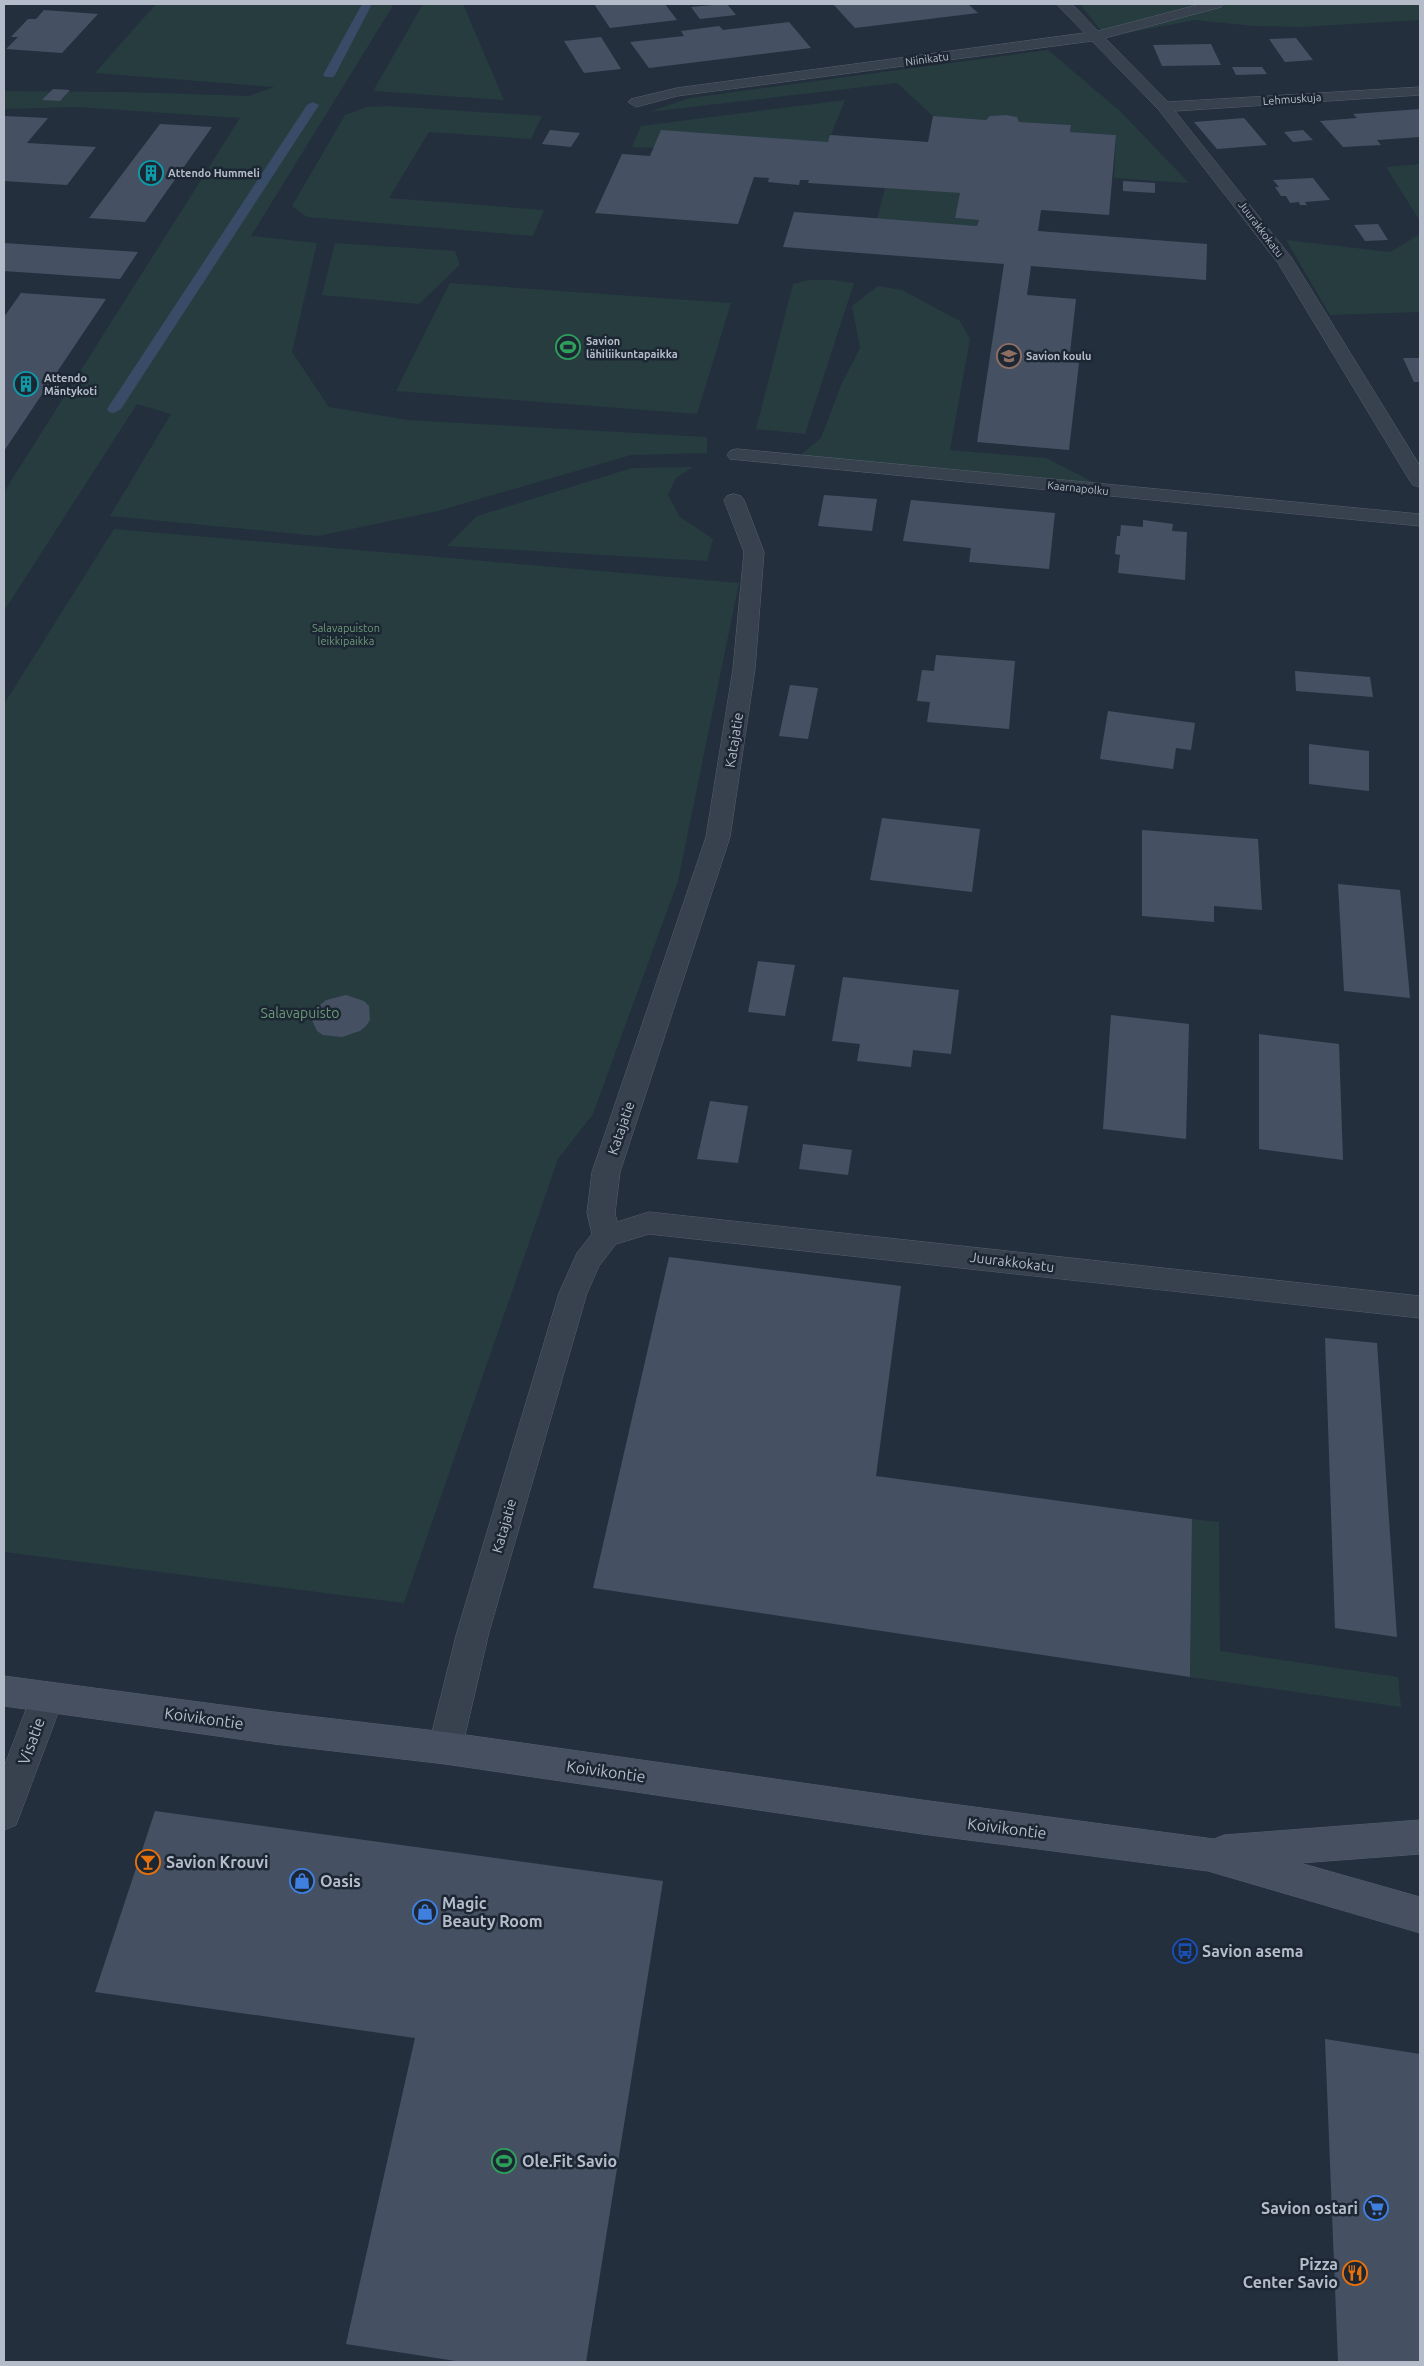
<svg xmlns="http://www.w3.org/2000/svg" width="1424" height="2366" viewBox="0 0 1424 2366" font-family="Ubuntu,sans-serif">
<rect width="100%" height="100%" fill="#242f3e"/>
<path fill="#263c3f" d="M156 4H394L251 236 317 243 292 352 329 407 408 420 707 437V453L631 455 438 511 318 536 110 516 171 414 137 404 4 611V492L240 118 77 107 4 109V91L126 92 249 96 274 87 95 73Z
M423 4H463L504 100 373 91Z
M1080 4H1420V20L1301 27 1254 26 1195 20 1106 37Z
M1048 50 1120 111 1189 183 1114 178 1116 135 1070 132 1071 125 1019 122 1017 117 1006 115 990 116 986 120 933 116 897 83 649 112 690 98Z
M845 100 828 142 653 148 632 147 641 126Z
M387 106 542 116 531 139 429 132 389 198 544 210 533 236 307 217 292 206 345 115 367 107Z
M1420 164V221L1386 167Z
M885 188 960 193 955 218 979 220 977 226 877 219Z
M1420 234V312L1330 315 1286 240 1390 252Z
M335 243 455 251 460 265 419 304 322 295Z
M808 280H833L854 283 805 434 756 429 793 284Z
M450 283 731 303 697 414 396 391Z
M878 286 902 290 960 321 970 339 950 450 1046 458 1095 483 797 458 821 438 841 385 860 348 852 306Z
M693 467 676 478 668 495 680 517 713 539 707 561 447 546 477 516 632 468Z
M114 529 739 583 678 881 593 1114 558 1159 404 1603 4 1552V704Z
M1192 1519 1219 1522 1220 1651 1398 1677 1401 1707 1190 1677Z"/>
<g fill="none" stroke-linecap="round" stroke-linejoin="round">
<path fill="#394c67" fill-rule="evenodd" d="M362 4H372L335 75 333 77H325L323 75Z
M313 102 319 105 121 409 114 413 109 412 107 409 307 105Z"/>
</g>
<path fill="#455162" d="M594 4H665L677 20 610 28Z
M724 4H727L736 15 700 19 691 7Z
M833 4H968L978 13 855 28Z
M44 10 98 14 62 53 6 49 18 37H11L28 19H36Z
M789 22 811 48 649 68 630 42 684 36 681 31 719 26 723 30Z
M601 37 621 69 584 73 564 41Z
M1296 38 1313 60 1285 62 1269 39Z
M1211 44 1221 65 1162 66 1153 45Z
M1232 67H1262L1267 74 1236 75Z
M53 89 70 90 60 101 42 100Z
M1420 109V137L1377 140 1381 145 1343 147 1320 121 1357 118 1353 114Z
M1006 115 1017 117 1019 122 1071 125 1070 132 1116 135 1109 215 1041 210 1038 231 1207 244 1206 280 1031 266 1027 295 1076 299 1069 362 1079 363 1069 450 977 442 1004 264 783 247 794 212 977 226 979 220 955 218 960 193 808 183 809 180H800L799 185 768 182 769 178 754 177 738 224 595 213 622 154 650 156 661 130 828 142 830 135 928 142 933 116 986 120 990 116Z
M4 116 48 118 27 143 96 147 67 185 4 181Z
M1244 118 1267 145 1217 149 1194 122Z
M160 124 212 127 145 222 89 218Z
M550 130 580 133 571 147 542 144Z
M1303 130 1313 140 1293 142 1284 132Z
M1313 178 1330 200 1305 202 1307 205H1300L1299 202 1290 203 1286 196H1281L1275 187H1279L1273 180Z
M1123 181 1155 183V193L1123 191Z
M1378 224 1388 240 1365 241 1354 225Z
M4 243 138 252 120 279 4 271Z
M21 293 106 299 4 451V317Z
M1403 358H1420V382H1414Z
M824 495 877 499 872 531 818 526Z
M911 500 1055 513 1049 569 969 562 971 548 903 541Z
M1143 520 1173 524 1172 531 1187 532 1185 580 1118 573 1120 555 1115 554 1117 536H1120L1121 525 1143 527Z
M936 655 1015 661 1009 729 927 722 930 702 917 701 922 670 934 671Z
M1295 671 1370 677 1373 697 1296 691Z
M790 685 818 688 808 739 779 736Z
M1108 711 1195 723 1191 750 1176 748 1173 769 1100 759Z
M1309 744 1369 751V791L1309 784Z
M882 818 980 829 972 892 870 880Z
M1142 830 1258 839 1262 910 1214 906V922L1142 916Z
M1338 884 1400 890 1410 998 1344 991Z
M758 961 795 965 785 1016 748 1012Z
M843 977 959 990 951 1054 913 1050 911 1067 857 1061 860 1044 832 1041Z
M346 995 364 1001 369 1006 370 1020 366 1026 360 1031 342 1037 323 1035 317 1031 311 1018 313 1011 326 1000Z
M1111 1015 1189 1024 1186 1139 1103 1129Z
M1259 1034 1339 1044 1343 1160 1259 1149Z
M710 1101 748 1106 738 1163 697 1159Z
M803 1144 852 1150 848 1175 799 1169Z
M669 1257 901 1286 876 1476 1192 1519 1190 1677 593 1588Z
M1325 1338 1377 1343 1397 1637 1335 1628Z
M155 1811 663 1881 586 2362H462L346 2344 415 2038 95 1992Z
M1325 2039 1420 2054V2362H1338Z"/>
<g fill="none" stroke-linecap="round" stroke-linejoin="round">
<defs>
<path id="service" d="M737 449 1420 514V526L730 459 727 455 730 451Z"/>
<path id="minor" d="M1057 4H1072L1098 31 1201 4H1223L1221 7 1105 38 1168 102 1420 87V95L1175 111 1291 257 1420 466V487L1413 485 1410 481 1278 263 1159 110 1092 41 677 96 636 107 628 102 631 99 677 88 1084 33Z
M734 494 741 496 744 500 764 552 755 669 730 837 620 1172 615 1213 617 1222 649 1212 1420 1296V1318L649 1234 616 1244 599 1266 587 1293 489 1632 462 1748 457 1759 445 1764 433 1759 428 1748 457 1632 559 1293 577 1253 592 1234 587 1213 592 1172 706 837 733 669 744 552 724 500 727 496Z
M47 1682 59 1686 64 1697 16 1825 4 1830V1767L35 1686Z"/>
<path id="secondary" d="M4 1676 274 1712 445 1732 922 1800 1214 1839 1224 1835 1420 1820V1854L1300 1863 1420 1897V1933L1208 1871 922 1834 445 1764 274 1744 4 1706Z"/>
</defs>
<use href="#service" stroke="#565f6c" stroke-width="1"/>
<use href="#minor" stroke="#565f6c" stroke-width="1"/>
<use href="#secondary" stroke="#565f6c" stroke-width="1"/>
<use href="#service" fill="#38414e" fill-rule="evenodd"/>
<use href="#minor" fill="#38414e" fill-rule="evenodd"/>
<use href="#secondary" fill="#465061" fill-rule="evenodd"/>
</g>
<defs>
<symbol id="building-ring" viewBox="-11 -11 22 22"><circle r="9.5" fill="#1d2633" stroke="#0f9aa8" stroke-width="1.5"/><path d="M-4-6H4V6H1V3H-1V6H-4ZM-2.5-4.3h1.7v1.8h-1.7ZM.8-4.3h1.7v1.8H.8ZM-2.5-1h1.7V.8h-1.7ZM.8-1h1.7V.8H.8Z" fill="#0f9aa8"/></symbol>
<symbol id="stadium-ring" viewBox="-11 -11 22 22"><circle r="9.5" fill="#1d2633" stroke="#2e9e5b" stroke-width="1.5"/><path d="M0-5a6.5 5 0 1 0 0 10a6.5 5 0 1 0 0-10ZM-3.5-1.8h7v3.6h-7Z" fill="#2e9e5b"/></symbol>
<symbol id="school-ring" viewBox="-11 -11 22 22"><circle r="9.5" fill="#1d2633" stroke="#8d6e63" stroke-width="1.5"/><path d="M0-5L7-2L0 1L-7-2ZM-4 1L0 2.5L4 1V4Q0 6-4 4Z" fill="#8d6e63"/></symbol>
<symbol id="bar-ring" viewBox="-11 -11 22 22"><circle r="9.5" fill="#1d2633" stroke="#e8710a" stroke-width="1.5"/><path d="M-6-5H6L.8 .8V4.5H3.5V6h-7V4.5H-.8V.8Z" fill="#e8710a"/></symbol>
<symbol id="shop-ring" viewBox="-11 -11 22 22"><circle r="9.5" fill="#1d2633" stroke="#3f7fe0" stroke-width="1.5"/><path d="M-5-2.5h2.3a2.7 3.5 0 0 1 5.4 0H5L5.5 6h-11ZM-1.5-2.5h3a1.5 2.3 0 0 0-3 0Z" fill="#3f7fe0"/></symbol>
<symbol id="bus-ring" viewBox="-11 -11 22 22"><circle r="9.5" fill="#1d2633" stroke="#1a4fb4" stroke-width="1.5"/><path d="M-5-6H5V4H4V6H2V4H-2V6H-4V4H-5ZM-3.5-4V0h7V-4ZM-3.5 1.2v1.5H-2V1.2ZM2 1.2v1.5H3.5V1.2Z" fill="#1a4fb4"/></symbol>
<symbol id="supermarket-ring" viewBox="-11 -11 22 22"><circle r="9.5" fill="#1d2633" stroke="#3f7fe0" stroke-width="1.5"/><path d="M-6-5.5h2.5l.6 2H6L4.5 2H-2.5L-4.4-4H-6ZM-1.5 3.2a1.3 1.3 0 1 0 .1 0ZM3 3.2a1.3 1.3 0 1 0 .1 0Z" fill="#3f7fe0"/></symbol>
<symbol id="restaurant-ring" viewBox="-11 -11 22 22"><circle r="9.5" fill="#1d2633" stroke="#e8710a" stroke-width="1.5"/><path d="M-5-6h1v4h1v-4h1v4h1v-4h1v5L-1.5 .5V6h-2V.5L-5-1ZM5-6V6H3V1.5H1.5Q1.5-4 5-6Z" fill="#e8710a"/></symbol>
</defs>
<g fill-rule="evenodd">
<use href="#building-ring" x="137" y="159" width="28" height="28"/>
<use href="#stadium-ring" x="554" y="333" width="28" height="28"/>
<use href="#school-ring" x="995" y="342" width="28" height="28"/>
<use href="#building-ring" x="12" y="370" width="28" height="28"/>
<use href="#bar-ring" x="134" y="1848" width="28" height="28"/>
<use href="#shop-ring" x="288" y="1867" width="28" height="28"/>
<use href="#shop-ring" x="411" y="1898" width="28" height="28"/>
<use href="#bus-ring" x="1171" y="1937" width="28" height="28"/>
<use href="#stadium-ring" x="490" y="2147" width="28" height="28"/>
<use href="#supermarket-ring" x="1362" y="2194" width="28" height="28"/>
<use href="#restaurant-ring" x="1341" y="2259" width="28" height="28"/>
</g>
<g text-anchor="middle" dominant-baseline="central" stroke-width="5" stroke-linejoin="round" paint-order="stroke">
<g font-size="11" fill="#b4bcc9" stroke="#1d2633">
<text transform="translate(927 59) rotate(-8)">Niinikatu</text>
<text transform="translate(1292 99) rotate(-4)">Lehmuskuja</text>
<text transform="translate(1261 229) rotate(53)">Juurakkokatu</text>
<text transform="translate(1078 488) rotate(6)">Kaarnapolku</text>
</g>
<g font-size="11" font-weight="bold" fill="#b4bcc9" stroke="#1d2633" text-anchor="start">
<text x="168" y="173">Attendo Hummeli</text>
<text x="586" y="341">Savion<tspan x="586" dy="13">lähiliikuntapaikka</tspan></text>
<text x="1026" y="356">Savion koulu</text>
<text x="44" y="378">Attendo<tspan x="44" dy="13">Mäntykoti</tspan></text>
</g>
<g font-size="11" fill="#6b9a76" stroke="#1d2633">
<text x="346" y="628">Salavapuiston<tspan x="346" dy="13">leikkipaikka</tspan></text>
</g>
<g font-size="14" fill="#b4bcc9" stroke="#1d2633">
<text transform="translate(734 740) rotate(-81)">Katajatie</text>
<text transform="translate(621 1128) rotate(-71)">Katajatie</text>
<text transform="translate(1012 1262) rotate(7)">Juurakkokatu</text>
<text transform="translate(504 1526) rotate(-74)">Katajatie</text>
</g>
<g font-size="14" fill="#6b9a76" stroke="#1d2633">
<text x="300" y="1013">Salavapuisto</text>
</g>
<g font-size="16" fill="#b4bcc9" stroke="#1d2633">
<text transform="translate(204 1718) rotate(8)">Koivikontie</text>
<text transform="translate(31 1741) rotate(-70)">Visatie</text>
<text transform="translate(606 1771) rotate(8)">Koivikontie</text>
<text transform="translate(1007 1828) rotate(7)">Koivikontie</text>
</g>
<g font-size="16" font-weight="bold" fill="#b4bcc9" stroke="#1d2633" text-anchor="start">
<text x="166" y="1862">Savion Krouvi</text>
<text x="320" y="1881">Oasis</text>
<text x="442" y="1903">Magic<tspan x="442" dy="18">Beauty Room</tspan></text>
<text x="1202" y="1951">Savion asema</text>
<text x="522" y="2161">Ole.Fit Savio</text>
<text x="1358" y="2208" text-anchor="end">Savion ostari</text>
<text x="1338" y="2264" text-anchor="end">Pizza<tspan x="1338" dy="18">Center Savio</tspan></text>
</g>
</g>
<rect width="1424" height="2366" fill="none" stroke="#b4bcc9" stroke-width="10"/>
</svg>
